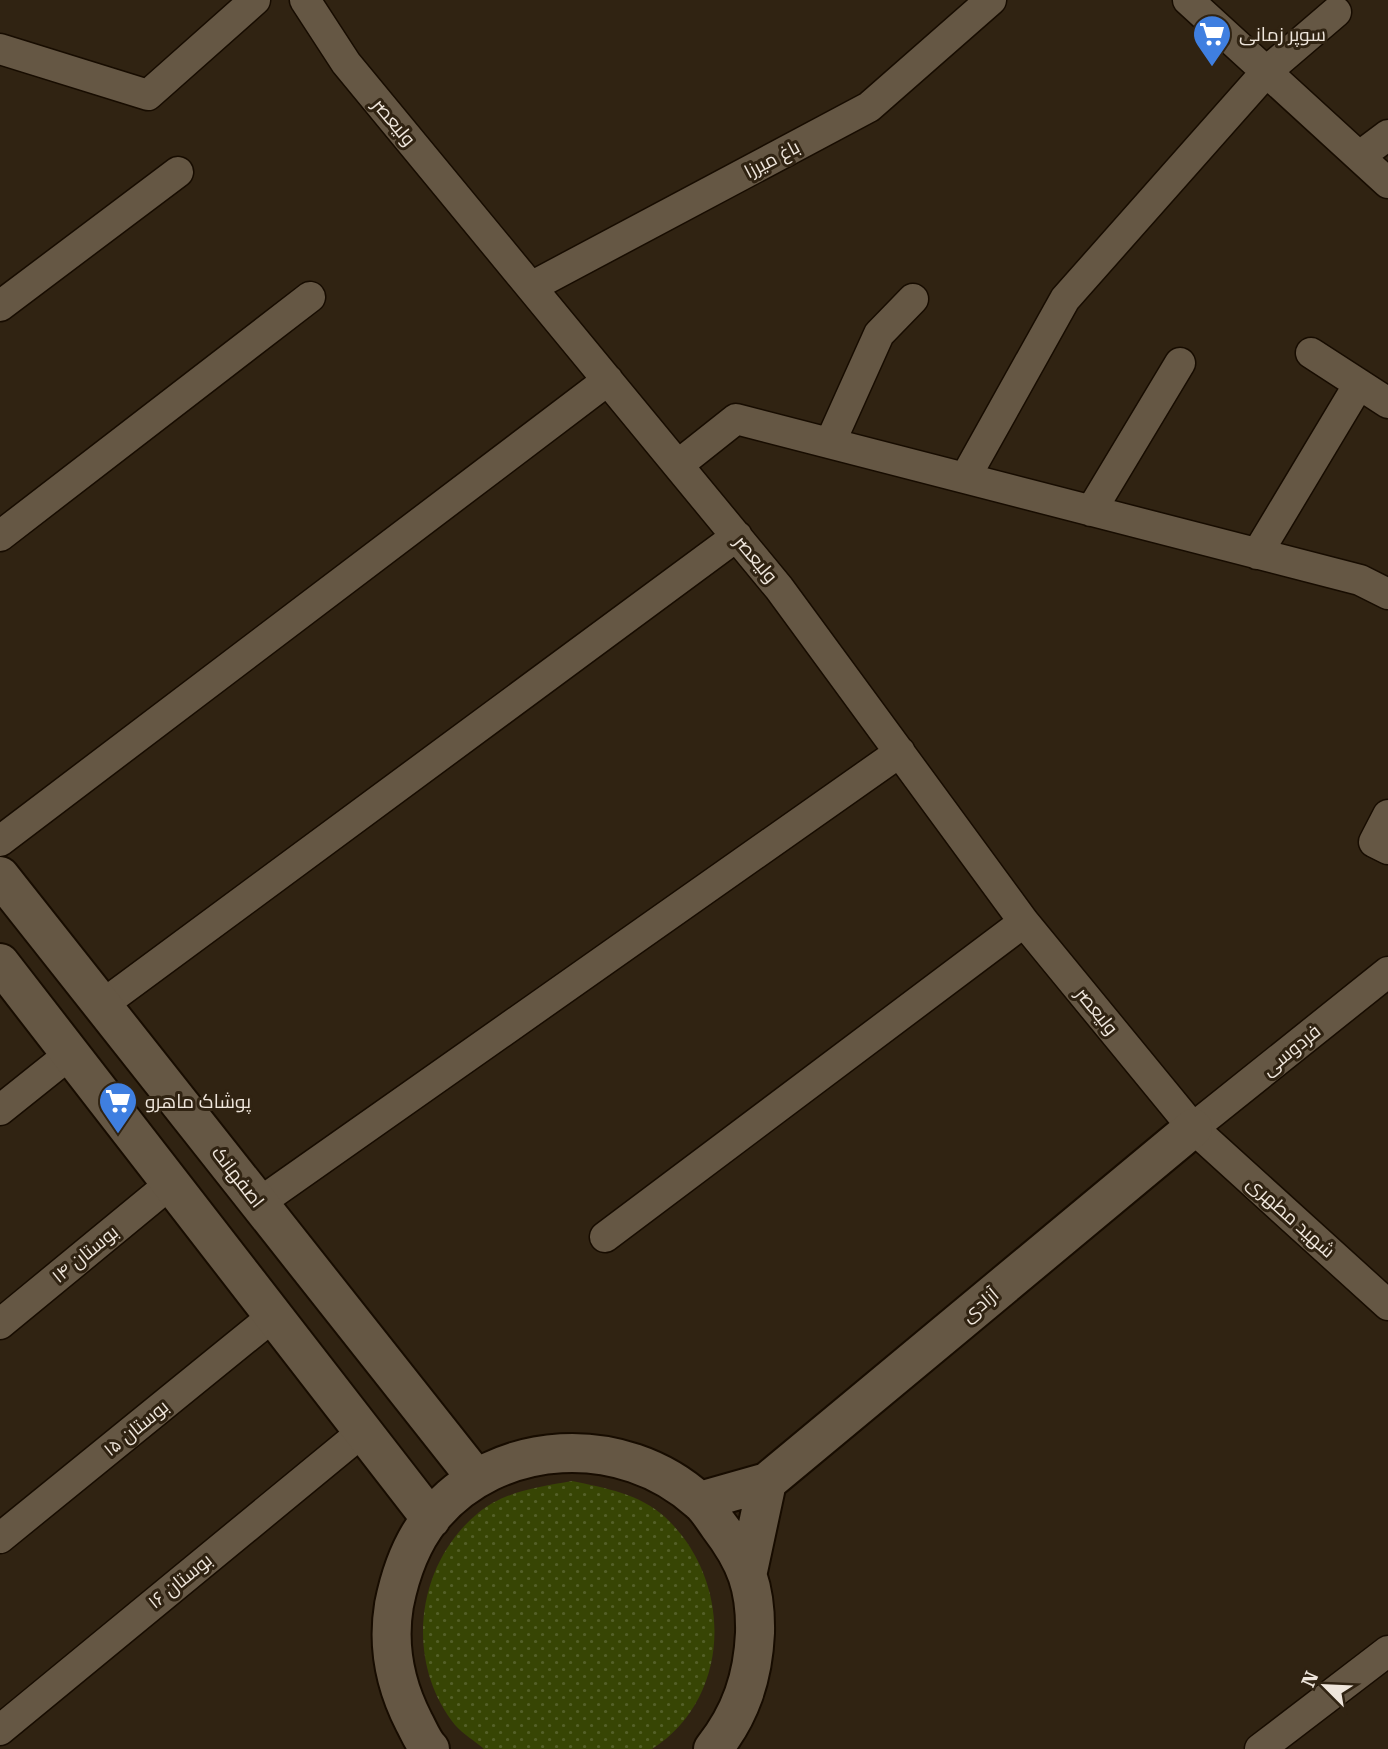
<svg xmlns="http://www.w3.org/2000/svg" width="1388" height="1749" viewBox="0 0 1388 1749" font-family="'Roboto Serif',Cairo,serif">
<defs>
<pattern id="park-dots" width="8" height="8" patternUnits="userSpaceOnUse" patternTransform="scale(1.75)"><rect width="8" height="8" fill="#374504"/><path d="M2 2h.1M6 6h.1" fill="none" stroke="#546028" stroke-width="1.8" stroke-linecap="round"/></pattern>
</defs>
<rect width="100%" height="100%" fill="#302312"/>
<path fill="url(#park-dots)" d="M572 1481C605 1488 640 1494 665 1517 733 1580 733 1697 652 1749H484C475 1741 463 1734 455 1725 404 1661 416 1565 477 1514 504 1491 539 1487 572 1481Z"/>
<g fill="none" stroke-linecap="round" stroke-linejoin="round">
<defs>
<path id="street" d="M305 0 346 63 779 588 1024 922 1193 1128 1388 1305
M1188 0 1388 183
M0 49 148 95 255 0
M1360 156 1388 135
M531 287 869 107 991 0
M0 306 178 172
M1311 353 1388 403
M830 443 879 334 913 299
M678 465 736 419 1360 580 1388 594
M965 478 1065 299 1267 71 1336 12
M1091 511 1180 363
M0 536 310 297
M1257 554 1359 384
M1388 815 1374 842 1388 849
M0 841 608 380
M102 1005 737 536
M0 1110 70 1054
M1193 1128 1388 972
M259 1203 900 752
M605 1237 1024 922
M0 1324 170 1184
M0 1538 272 1317
M0 1730 361 1433
M1260 1749 1388 1651"/>
<path id="secondary" d="M0 876 476 1478
M0 963 431 1519
M700 1501 767 1482 1193 1128
M748 1571 767 1482
M430 1749C423 1742 419 1731 414 1722 395 1685 387 1647 394 1605 400 1575 411 1543 431 1518 497 1437 623 1432 699 1501 707 1507 713 1518 719 1526 746 1561 756 1588 755 1633 753 1677 741 1714 713 1749"/>
</defs>
<use href="#street" stroke="#170c00" stroke-width="33"/>
<use href="#secondary" stroke="#170c00" stroke-width="42"/>
<use href="#street" stroke="#655744" stroke-width="30"/>
<use href="#secondary" stroke="#655744" stroke-width="38"/>
</g>
<defs>
<symbol id="supermarket-pin" viewBox="-11 -11 22 30"><path d="M0 17L-7.5 6A9.5 9.5 0 1 1 7.5 6Z" fill="#3f7fe0" stroke="#302312"/><path d="M-6-5.5h2.5l.6 2H6L4.5 2H-2.5L-4.4-4H-6ZM-1.5 3.2a1.3 1.3 0 1 0 .1 0ZM3 3.2a1.3 1.3 0 1 0 .1 0Z" fill="#fff"/></symbol>
</defs>
<g fill-rule="evenodd">
<use href="#supermarket-pin" x="1190" y="12" width="44" height="60"/>
<use href="#supermarket-pin" x="96" y="1079" width="44" height="60"/>
</g>
<g text-anchor="middle" dominant-baseline="central" stroke-width="6" stroke-linejoin="round" paint-order="stroke">
<g font-size="19" fill="#efe6dc" stroke="#302312" text-anchor="start">
<text x="1239" y="34">سوپر زمانی</text>
<text x="145" y="1101">پوشاک ماهرو</text>
</g>
<g font-size="19" fill="#efe6dc" stroke="#302312">
<text transform="translate(394 122) rotate(50)">ولیعصر</text>
<text transform="translate(772 159) rotate(-28)">باغ میرزا</text>
<text transform="translate(756 559) rotate(50)">ولیعصر</text>
<text transform="translate(1097 1011) rotate(51)">ولیعصر</text>
<text transform="translate(1291 1050) rotate(-39)">فردوسی</text>
<text transform="translate(238 1177) rotate(52)">اصفهانک</text>
<text transform="translate(1291 1217) rotate(42)">شهید مطهری</text>
<text transform="translate(85 1254) rotate(-39)">بوستان ۱۴</text>
<text transform="translate(980 1305) rotate(-40)">آزادی</text>
<text transform="translate(136 1428) rotate(-39)">بوستان ۱۵</text>
<text transform="translate(180 1581) rotate(-39)">بوستان ۱۶</text>
</g>
</g>
<g transform="translate(1325 1686) rotate(294)" stroke="#302312" stroke-width="5" paint-order="stroke">
<path d="M0-5L12 26L0 18L-12 26Z" fill="#efe6dc"/>
<text y="-10" font-size="19" font-weight="bold" text-anchor="middle" fill="#efe6dc">N</text>
</g>
</svg>
